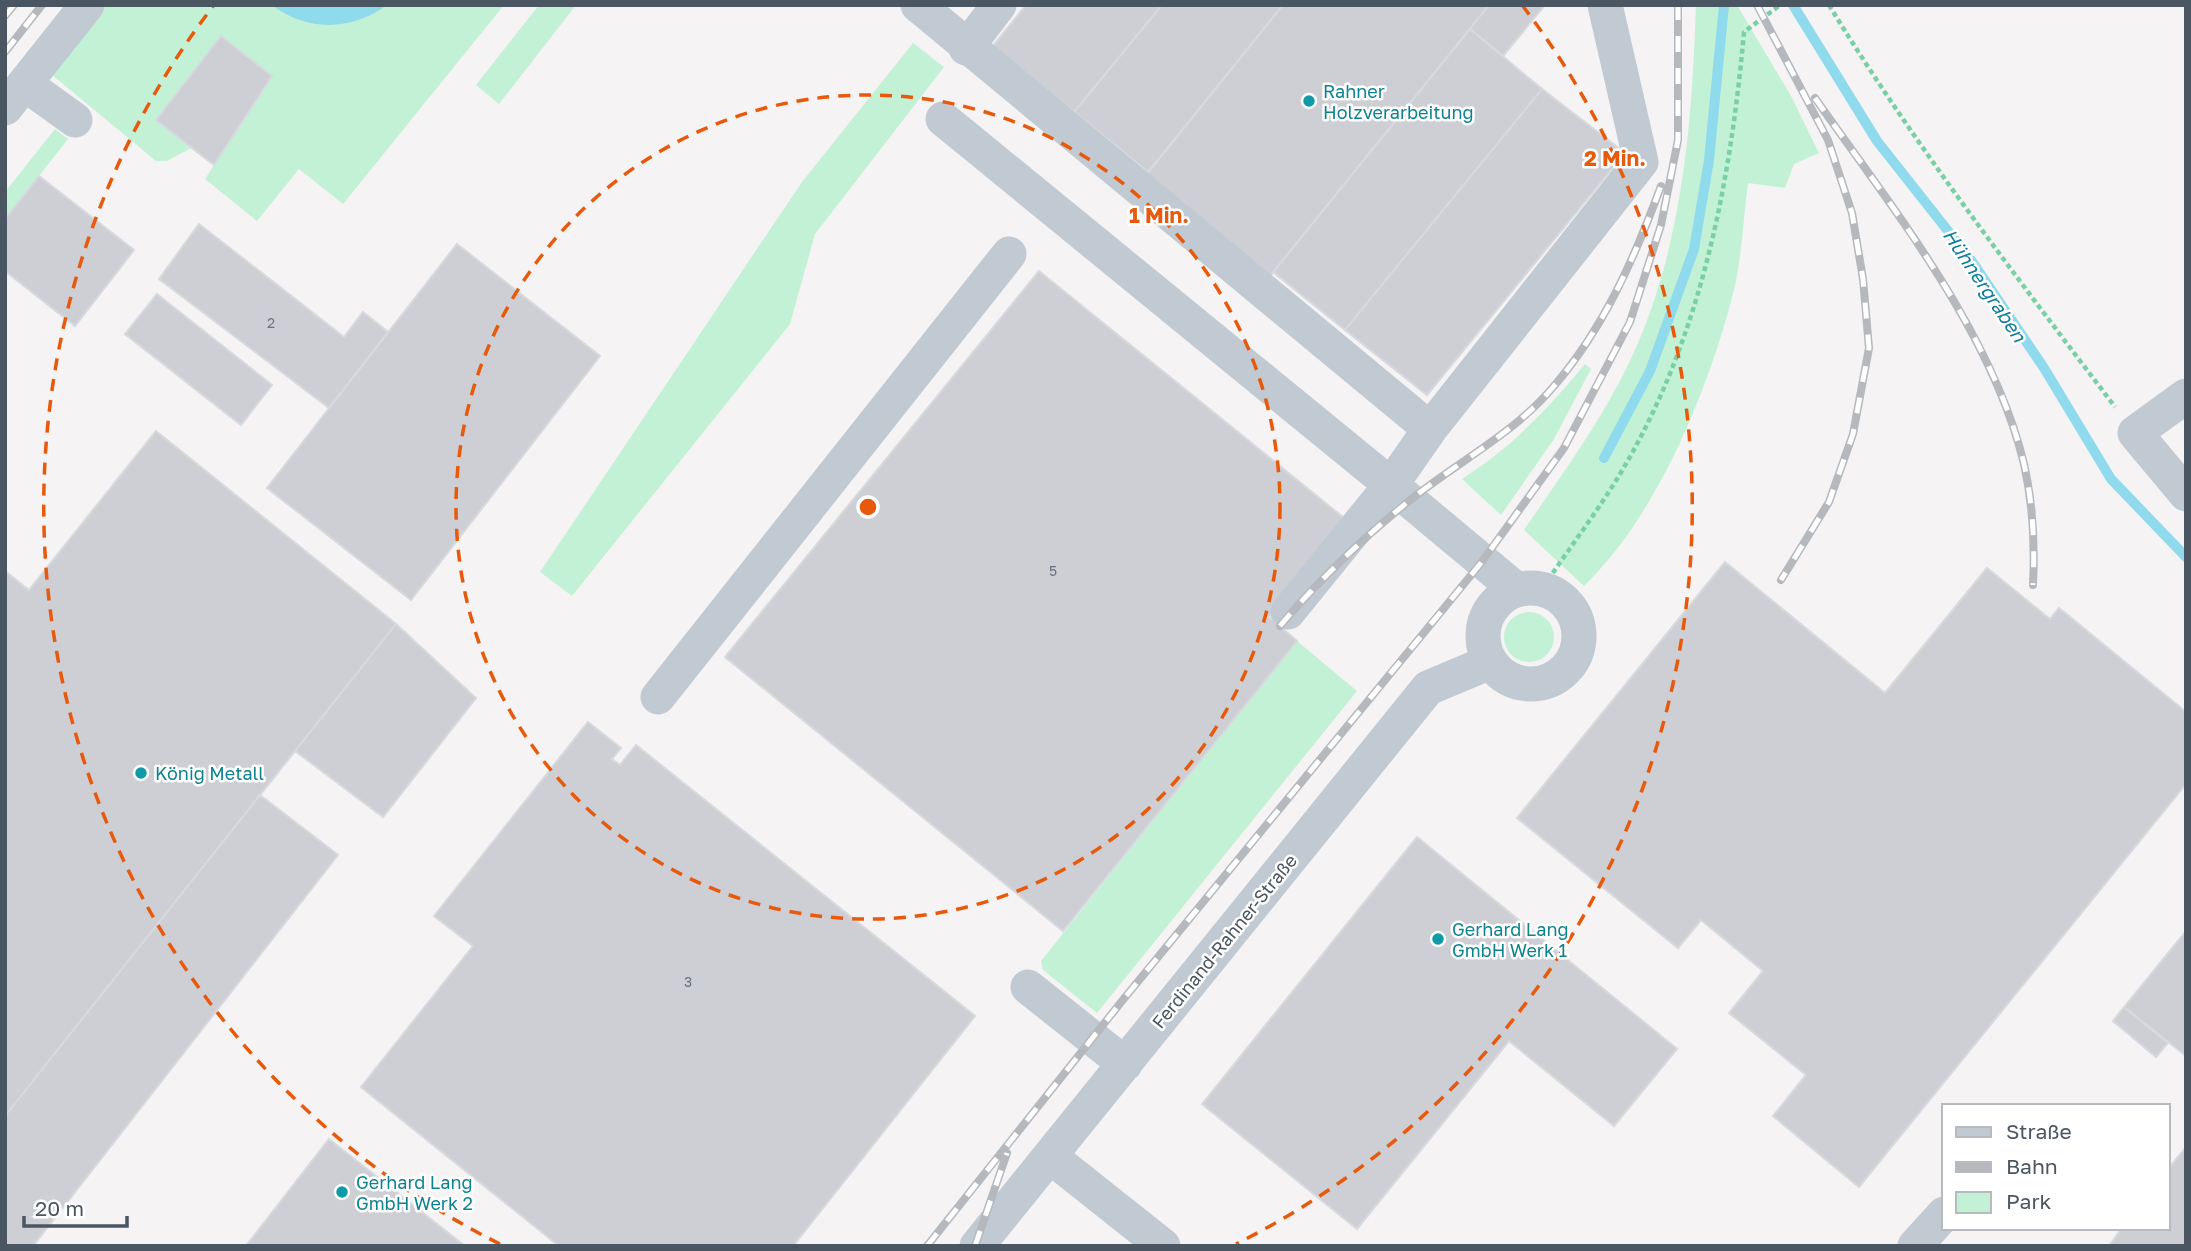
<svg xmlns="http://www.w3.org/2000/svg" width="2191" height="1251" viewBox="0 0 2191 1251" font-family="'Golos Text',sans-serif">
<rect width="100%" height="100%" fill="#f5f3f3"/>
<path fill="#c3f1d5" d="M105 5H504L343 204 299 169 257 221 205 179 214 165 191 148 167 161H156L51 74Z
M539 5H576L499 104 476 85Z
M1696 5H1737L1791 96 1819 153 1794 164 1785 188 1748 183C1743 219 1742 259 1733 294 1707 393 1658 514 1584 586L1524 530C1561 476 1600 423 1629 363 1682 252 1692 127 1696 5Z
M913 43 944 67 815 234 790 324 572 596 540 572 802 182Z
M55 129 68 139 5 219V192Z
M1585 364 1591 369 1554 439 1501 515 1462 479C1515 444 1545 412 1585 364Z
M1504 637a25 25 0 1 1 50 0a25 25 0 1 1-50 0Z
M1297 641 1357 691 1097 1013 1043 970 1041 961Z"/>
<path fill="#90daee" d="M272 5H387C352 31 307 32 272 5Z"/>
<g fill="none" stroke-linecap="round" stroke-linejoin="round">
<path stroke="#90daee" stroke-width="10" d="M1793 5 1877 141 1971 260 2044 368 2111 479 2186 557
M1604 458 1650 371 1694 249 1709 160 1724 5"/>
</g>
<path fill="#cdcfd5" stroke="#d7d9de" stroke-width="2" d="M1026 5H1162L1074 112 992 47Z
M1162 5H1283L1148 172 1074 112Z
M1283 5H1489L1263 285 1139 184Z
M1489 5H1545L1503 56 1470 29Z
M1470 29 1542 89 1345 330 1273 272Z
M221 36 272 76 214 165 156 120Z
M1542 89 1625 153 1427 395 1345 330Z
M39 176 134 250 75 326 5 271V219Z
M199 224 344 337 363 312 388 332 329 408 159 279Z
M457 244 600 356 411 600 267 488Z
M1039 271 1349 522 1269 617 1297 641 1063 931 725 657Z
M157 294 272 385 241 425 125 334Z
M156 431 396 624 5 1116V571L29 590Z
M1725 562 1885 693 1987 568 2050 619 2059 608 2186 712V784L1859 1187 1773 1116 1806 1075 1729 1013 1763 971 1701 920 1678 948 1517 818Z
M396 624 476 698 383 817 295 751Z
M588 722 621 748 612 759 620 765 636 745 975 1016 793 1246H559L361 1087 473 946 434 916Z
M260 795 338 855 33 1246H5V1116Z
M1417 837 1677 1049 1614 1126 1509 1041 1357 1229 1202 1104Z
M2186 931V1056L2124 1007Z
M2124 1007 2168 1043 2156 1057 2113 1021Z
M329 1139 465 1246H246Z
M2186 1147V1246H2109L2122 1228H2168V1169Z"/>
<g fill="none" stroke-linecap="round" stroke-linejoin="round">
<path stroke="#7ad0a6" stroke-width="4.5" stroke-dasharray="5 3.5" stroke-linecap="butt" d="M1829 5C1915 146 2016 276 2115 407
M1548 580C1571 546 1596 513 1617 479 1700 343 1730 188 1744 32L1780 5"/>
<path stroke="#c1cad2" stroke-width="35" d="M918 5 1430 429
M966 48 999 5
M25 84 75 120
M5 108 87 5
M943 119 1391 485 1288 612
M2186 396 2135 433 2186 494
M1483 636a48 48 0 1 1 96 0a48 48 0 1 1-96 0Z
M1517 590 1391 485 1430 429 1641 162 1605 5
M658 697 1009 254
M1028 987 1125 1064
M1051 1157 1163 1246
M977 1246 1428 688 1490 662
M1915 1246 1944 1214"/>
<defs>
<path id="rail" d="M1757 5 1828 140 1852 213 1863 279 1869 348 1853 434 1829 502 1781 580
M5 16 14 5
M5 52 42 5
M1815 98C1892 208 1992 331 2024 464 2033 504 2035 545 2033 585
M1280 626C1318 581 1363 538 1409 501 1457 462 1514 434 1554 386 1604 328 1635 257 1661 186
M927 1246 1122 1001 1481 563 1564 448 1630 322 1661 225 1678 140V5
M975 1246 1007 1153"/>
</defs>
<use href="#rail" stroke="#b5b8bd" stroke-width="8"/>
<use href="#rail" stroke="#fff" stroke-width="5" stroke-dasharray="16" stroke-linecap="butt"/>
</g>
<g fill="none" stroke="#e8590c" stroke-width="3.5" stroke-dasharray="12 9">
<circle cx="868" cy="507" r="412"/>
<path d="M500 1244A824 824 0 0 1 214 5M1522 5A824 824 0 0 1 1236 1244"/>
</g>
<g fill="#0f9aa8" stroke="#fff" stroke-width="2.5">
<circle cx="1309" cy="101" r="7"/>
<circle cx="141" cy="773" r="7"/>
<circle cx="1438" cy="939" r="7"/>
<circle cx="342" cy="1192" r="7"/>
</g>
<g text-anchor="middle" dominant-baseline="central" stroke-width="5" stroke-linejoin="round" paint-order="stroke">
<g font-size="14" fill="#6b747e">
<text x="271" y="322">2</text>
<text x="1053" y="570">5</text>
<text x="688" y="981">3</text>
</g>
<g font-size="18" fill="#0d838f" stroke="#fff" text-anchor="start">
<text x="1323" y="91">Rahner<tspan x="1323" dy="21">Holzverarbeitung</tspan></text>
<text x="155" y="773">König Metall</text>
<text x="1452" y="929">Gerhard Lang<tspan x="1452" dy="21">GmbH Werk 1</tspan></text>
<text x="356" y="1182">Gerhard Lang<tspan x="356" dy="21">GmbH Werk 2</tspan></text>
</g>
<g font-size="18" fill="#4a5661" stroke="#fff">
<text transform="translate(1224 941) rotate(-51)">Ferdinand-Rahner-Straße</text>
</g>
<g font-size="19" font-style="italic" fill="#0c7c9b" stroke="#fff">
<text transform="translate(1985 285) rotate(56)">Hühnergraben</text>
</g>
</g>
<circle cx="868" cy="507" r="10" fill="#e8590c" stroke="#fff" stroke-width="3.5"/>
<g font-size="21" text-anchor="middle" font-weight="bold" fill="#e8590c" stroke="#fff" stroke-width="5" stroke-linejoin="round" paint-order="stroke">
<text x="1615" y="166">2 Min.</text>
<text x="1159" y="223">1 Min.</text>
</g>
<rect width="2191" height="1251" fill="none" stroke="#4a5661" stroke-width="14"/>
<rect x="1942" y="1104" width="228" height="126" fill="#ffffff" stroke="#b7bbc0" stroke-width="2"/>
<rect x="1956" y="1127" width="35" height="10" fill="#c1cad2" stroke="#b7bbc0" stroke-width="2"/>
<text x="2006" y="1139" font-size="21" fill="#4a5661">Straße</text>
<rect x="1956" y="1162" width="35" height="10" fill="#b5b8bd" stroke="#b7bbc0" stroke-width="2"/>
<text x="2006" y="1174" font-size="21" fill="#4a5661">Bahn</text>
<rect x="1956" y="1192" width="35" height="21" fill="#c3f1d5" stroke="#b7bbc0" stroke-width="2"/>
<text x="2006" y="1209" font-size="21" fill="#4a5661">Park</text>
<path d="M24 1216v10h103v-10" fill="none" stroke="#4a5661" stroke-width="3.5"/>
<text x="35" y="1216" font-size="21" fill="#4a5661" stroke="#ffffff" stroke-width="5" paint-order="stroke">20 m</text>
</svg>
